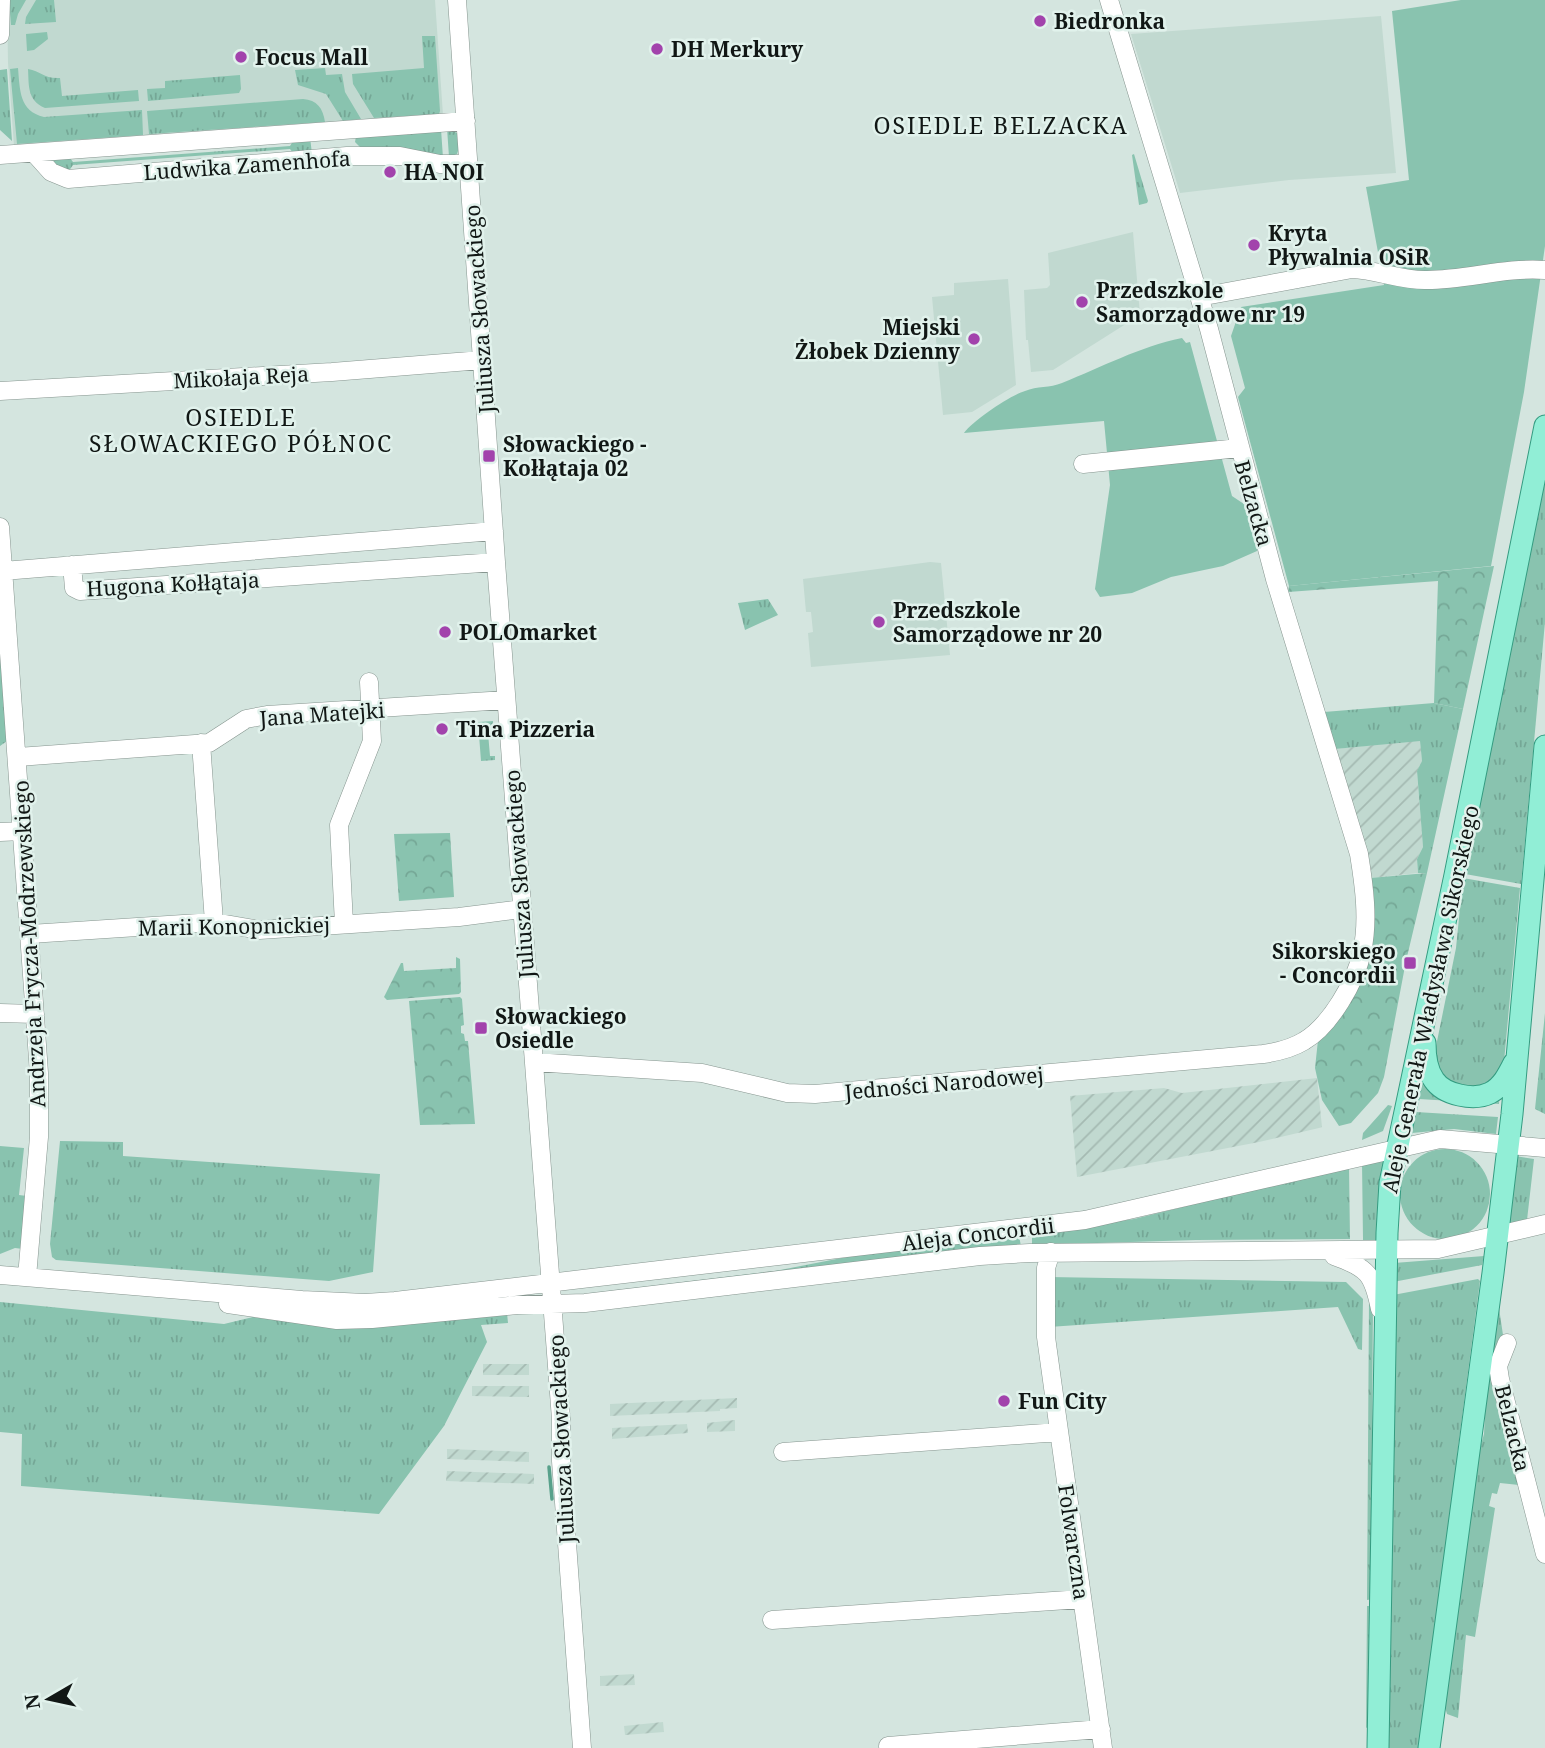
<svg xmlns="http://www.w3.org/2000/svg" width="1545" height="1748" viewBox="0 0 1545 1748" font-family="'Noto Serif',serif">
<defs>
<pattern id="industrial-furrows" width="10" height="10" patternUnits="userSpaceOnUse" patternTransform="scale(1.75)"><rect width="10" height="10" fill="#c1d9d0"/><path d="M-1 1l2-2M0 10L10 0M9 11l2-2" fill="none" stroke="#a5bab2"/></pattern>
<pattern id="grass-tufts" width="24" height="20" patternUnits="userSpaceOnUse" patternTransform="scale(1.75)"><rect width="24" height="20" fill="#89c3af"/><path d="M3 7l-1-3M5 7V3M7 7l1-3M15 17l-1-3M17 17v-4M19 17l1-3" fill="none" stroke="#75a796"/></pattern>
<pattern id="forest-crowns" width="20" height="18" patternUnits="userSpaceOnUse" patternTransform="scale(1.75)"><rect width="20" height="18" fill="#89c3af"/><path d="M2 6a3 3 0 1 1 6 0M12 15a3 3 0 1 1 6 0" fill="none" stroke="#75a796"/></pattern>
</defs>
<rect width="100%" height="100%" fill="#d4e5df"/>
<path fill="#c1d9d0" d="M7 0H435L443 115 14 146 8 63Z
M1381 16 1396 173 1289 180 1180 193 1131 34Z
M1133 232 1140 315 1053 370 1031 372 1028 340H1026L1024 290 1047 288 1050 285 1048 253Z
M1008 279 1016 385 972 412 943 415 932 297 954 295V283Z
M930 562 941 563 950 655 811 667 808 633 813 632 811 612H806L803 579Z"/>
<path fill="url(#industrial-furrows)" d="M1420 740 1422 761 1417 772 1423 847 1417 859 1418 873 1370 878 1335 749Z
M1317 1078 1322 1127 1319 1128 1259 1142 1077 1177 1070 1096 1164 1088 1182 1093Z
M483 1364H529V1375H483Z
M472 1386H529V1397L472 1396Z
M737 1398V1408L720 1409V1411L610 1416V1404Z
M735 1420V1431L707 1432V1423Z
M687 1424 688 1433 612 1439V1428Z
M447 1449 529 1452V1462L447 1459Z
M447 1471 534 1474V1484L446 1481Z
M634 1674 635 1685 600 1686V1676Z
M663 1722 664 1732 625 1735 624 1726Z"/>
<path fill="url(#grass-tufts)" d="M9 0H26L18 14 15 25H11Z
M36 0H54L56 22 25 24 26 17Z
M47 32 48 39 34 50 27 51 26 34Z
M422 36H435L440 111 439 114 374 118 353 84 352 74 424 68Z
M18 68C20 90 19 111 44 117L142 110 143 135 17 144 10 69Z
M325 68 326 75 342 74 345 92 361 119 343 121 326 94 298 85 295 70Z
M7 69 12 141 0 130V70Z
M28 69C41 71 44 79 60 78L62 96 138 90 139 101 45 108C27 100 29 86 28 69Z
M240 75 241 89 239 93 148 101 147 89 165 88V81Z
M303 99C317 100 323 108 325 122L149 134 147 111Z
M447 128 457 133 459 148 457 154 449 157Z
M441 129 443 158 407 150 360 147 355 142 356 136Z
M310 137 312 154 293 153 290 149 73 165 68 172 50 163 52 159 70 158 73 162 290 146 293 141Z
M1134 154 1148 201 1147 203 1139 205 1132 155Z
M1545 480V622L1521 884 1465 874Z
M768 599 778 615 745 630 738 603Z
M0 651 7 741 0 746Z
M1434 703 1463 709 1427 873H1418L1417 859 1423 847 1417 771 1422 761 1420 741 1335 749 1324 712Z
M493 721V732L488 733 490 756H495V760L481 761 478 722Z
M1463 878 1520 888 1504 1062 1492 1086 1451 1087 1433 1061 1456 948Z
M1545 1013V1114L1535 1109Z
M1424 1073 1433 1088 1500 1092 1499 1104 1419 1099Z
M1388 1105 1392 1106 1383 1131 1362 1140 1363 1133Z
M1416 1112 1498 1117 1496 1134 1454 1129 1412 1133Z
M60 1141 123 1142V1156L380 1174 373 1272 329 1281 56 1260 52 1257 50 1244Z
M0 1146 24 1148 19 1195 27 1196 23 1249 15 1248 0 1254Z
M1400 1194a45 45 0 1 1 90 0a45 45 0 1 1-90 0Z
M1386 1156 1380 1240H1363L1362 1162Z
M1515 1156 1534 1159 1527 1220 1507 1226Z
M1349 1166 1350 1239 1196 1240 1032 1245V1234L1134 1219Z
M1019 1236 1021 1246 592 1297V1293L775 1271 857 1255Z
M1484 1256 1482 1265 1393 1282 1394 1263Z
M1049 1277 1346 1282 1363 1299 1362 1350 1358 1349 1338 1307 1049 1327Z
M1478 1279 1480 1281 1458 1448 1452 1514 1420 1748H1385L1393 1295Z
M1500 1282 1502 1287 1499 1308 1503 1335 1498 1341 1494 1355 1519 1485 1500 1483 1497 1494 1492 1493 1489 1506 1495 1508 1475 1637 1466 1635 1458 1718 1447 1714 1443 1701 1475 1466 1484 1434 1486 1394Z
M1373 1298 1372 1442 1375 1489 1371 1599 1367 1600 1369 1299Z
M0 1302 224 1324 253 1317 321 1326 507 1313 508 1323 481 1325 487 1342 444 1426 379 1514 21 1486 22 1434 0 1432Z
M1367 1606H1370L1371 1725 1366 1728Z"/>
<path fill="url(#forest-crowns)" d="M1494 566 1463 709 1434 703 1438 581 1288 592 1289 586Z
M450 833 454 897 399 901 394 834Z
M1427 873 1406 961 1384 1077 1378 1093 1351 1123 1339 1126 1322 1100 1315 1068 1318 1040 1350 996 1370 878Z
M456 957 460 959 461 992 459 994 387 1000 384 997 401 963H403L404 971 456 968Z
M460 997 462 999 464 1025 461 1026V1033L464 1034 465 1041H468L475 1124 420 1125 409 1001Z"/>
<path fill="#89c3af" d="M1461 0H1545V246L1524 392 1491 566 1289 586 1238 397 1245 388 1231 336 1241 307 1384 285 1366 187 1409 180 1392 11Z
M1182 338 1186 343 1190 342 1232 496 1250 508 1259 543 1257 551 1223 566 1171 577 1132 593 1100 597 1095 589 1110 485 1104 421 964 433C974 420 1009 396 1025 391 1037 386 1050 388 1062 383 1102 367 1139 347 1182 338Z"/>
<g fill="none" stroke-linecap="round" stroke-linejoin="round">
<path stroke="#58a18b" stroke-width="3.5" d="M549 1467 552 1499"/>
<defs>
<path id="minor" d="M457 0 496 562 561 1419V1461L582 1748
M0 35 1 0
M34 153 51 172 68 179 347 156H400L440 164H469
M0 155 466 121
M1199 297 1352 269C1378 270 1402 281 1427 280 1467 280 1505 267 1545 270
M0 391 332 372 482 360
M1083 464 1239 448
M0 527 39 1073V1137L27 1277
M72 565 74 588 80 591 496 562
M3 571 494 531
M201 743 214 922
M18 757 209 743 246 719 267 715 506 700
M0 832 23 831
M344 924 339 825 372 741 369 682
M30 934 214 922 259 930 459 917 522 909
M0 1013 35 1014
M534 1062 702 1073 787 1093 815 1094 1263 1054C1277 1052 1291 1049 1304 1041 1330 1026 1356 981 1362 952 1369 920 1364 885 1359 854L1275 579 1209 329 1109 0
M1051 1252 1046 1268V1337L1103 1748
M1334 1256C1368 1268 1373 1274 1380 1309
M0 1275 302 1300 365 1303 395 1301 1085 1220 1440 1139 1545 1148
M228 1304 337 1320 372 1319 517 1305 585 1303 980 1256 1030 1253 1438 1249 1545 1224
M1507 1343 1498 1366 1500 1379 1545 1554
M783 1452 1059 1432
M772 1620 1082 1599
M888 1746 1101 1729"/>
<path id="major" d="M1425 1043C1425 1055 1426 1069 1434 1080 1444 1095 1474 1101 1490 1093 1502 1087 1508 1075 1514 1063
M1378 1748 1387 1233 1390 1183 1455 875 1545 426
M1429 1748 1493 1273 1512 1114 1545 746"/>
</defs>
<use href="#minor" stroke="#86958f" stroke-width="19"/>
<use href="#major" stroke="#349b80" stroke-width="23"/>
<use href="#minor" stroke="#fff" stroke-width="18"/>
<use href="#major" stroke="#91eed6" stroke-width="21"/>
</g>
<g fill="#a243ac" stroke="#e1f2ec" stroke-width="2.5">
<circle cx="1040" cy="21" r="7"/>
<circle cx="657" cy="49" r="7"/>
<circle cx="241" cy="57" r="7"/>
<circle cx="390" cy="172" r="7"/>
<circle cx="1254" cy="245" r="7"/>
<circle cx="1082" cy="302" r="7"/>
<circle cx="974" cy="339" r="7"/>
<rect x="482" y="449" width="14" height="14" rx="3.5"/>
<circle cx="879" cy="622" r="7"/>
<circle cx="445" cy="632" r="7"/>
<circle cx="442" cy="729" r="7"/>
<rect x="1403" y="956" width="14" height="14" rx="3.5"/>
<rect x="474" y="1021" width="14" height="14" rx="3.5"/>
<circle cx="1004" cy="1401" r="7"/>
</g>
<g text-anchor="middle" dominant-baseline="central" stroke-width="5" stroke-linejoin="round" paint-order="stroke">
<g font-size="21" font-weight="bold" fill="#111715" stroke="#e1f2ec" text-anchor="start">
<text x="1054" y="21">Biedronka</text>
<text x="671" y="49">DH Merkury</text>
<text x="255" y="57">Focus Mall</text>
<text x="404" y="172">HA NOI</text>
<text x="1268" y="233">Kryta<tspan x="1268" dy="24">Pływalnia OSiR</tspan></text>
<text x="1096" y="290">Przedszkole<tspan x="1096" dy="24">Samorządowe nr 19</tspan></text>
<text x="960" y="327" text-anchor="end">Miejski<tspan x="960" dy="24">Żłobek Dzienny</tspan></text>
<text x="503" y="444">Słowackiego -<tspan x="503" dy="24">Kołłątaja 02</tspan></text>
<text x="893" y="610">Przedszkole<tspan x="893" dy="24">Samorządowe nr 20</tspan></text>
<text x="459" y="632">POLOmarket</text>
<text x="456" y="729">Tina Pizzeria</text>
<text x="1396" y="951" text-anchor="end">Sikorskiego<tspan x="1396" dy="24">- Concordii</tspan></text>
<text x="495" y="1016">Słowackiego<tspan x="495" dy="24">Osiedle</tspan></text>
<text x="1018" y="1401">Fun City</text>
</g>
<g font-size="21" fill="#111715" stroke="#e1f2ec">
<text transform="translate(247 165) rotate(-4)">Ludwika Zamenhofa</text>
<text transform="translate(479 309) rotate(-94)">Juliusza Słowackiego</text>
<text transform="translate(241 377) rotate(-3)">Mikołaja Reja</text>
<text transform="translate(1254 503) rotate(74)">Belzacka</text>
<text transform="translate(173 584) rotate(-3)">Hugona Kołłątaja</text>
<text transform="translate(322 714) rotate(-4)">Jana Matejki</text>
<text transform="translate(519 874) rotate(-94)">Juliusza Słowackiego</text>
<text transform="translate(234 926) rotate(-1)">Marii Konopnickiej</text>
<text transform="translate(29 944) rotate(-93)">Andrzeja Frycza-Modrzewskiego</text>
<text transform="translate(1430 999) rotate(-78)">Aleje Generała Władysława Sikorskiego</text>
<text transform="translate(944 1083) rotate(-5)">Jedności Narodowej</text>
<text transform="translate(978 1234) rotate(-7)">Aleja Concordii</text>
<text transform="translate(1513 1428) rotate(76)">Belzacka</text>
<text transform="translate(561 1439) rotate(-93)">Juliusza Słowackiego</text>
<text transform="translate(1074 1542) rotate(82)">Folwarczna</text>
</g>
<g font-size="23" letter-spacing="2" fill="#111715" stroke="#e1f2ec">
<text x="1001" y="125">OSIEDLE BELZACKA</text>
<text x="241" y="417">OSIEDLE<tspan x="241" dy="26">SŁOWACKIEGO PÓŁNOC</tspan></text>
</g>
</g>
<g transform="translate(49 1699) rotate(261)" stroke="#e1f2ec" stroke-width="5" paint-order="stroke">
<path d="M0-5L12 26L0 18L-12 26Z" fill="#111715"/>
<text y="-10" font-size="19" font-weight="bold" text-anchor="middle" fill="#111715">N</text>
</g>
</svg>
